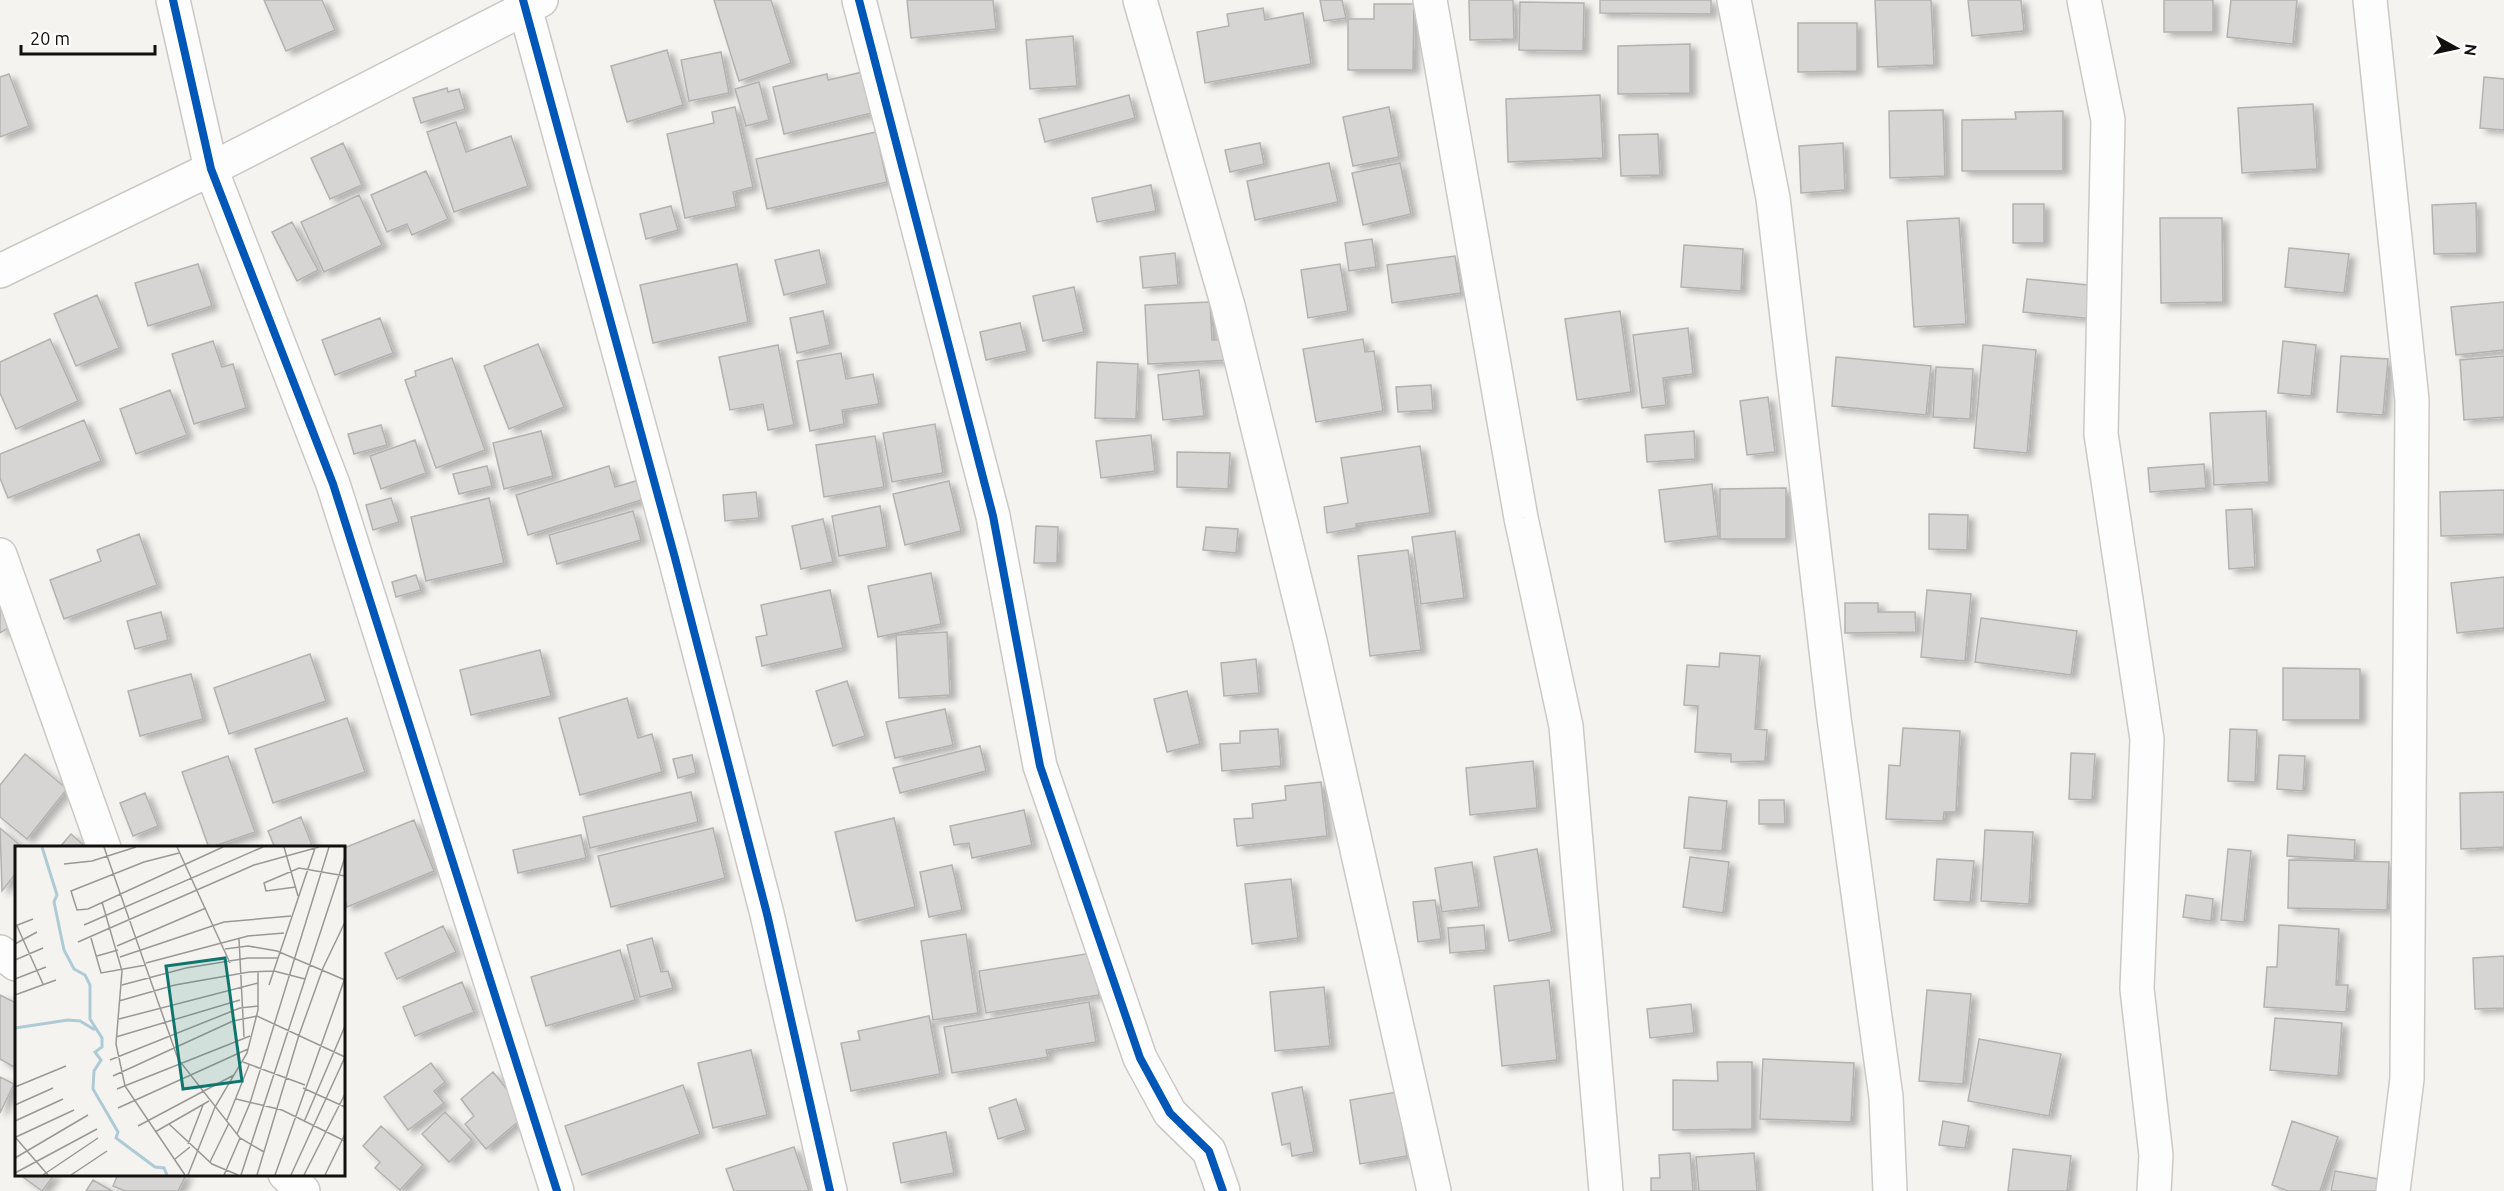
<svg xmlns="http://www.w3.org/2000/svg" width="2504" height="1191" viewBox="0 0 2504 1191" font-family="Ubuntu,sans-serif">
<defs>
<filter id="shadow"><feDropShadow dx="6" dy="4" stdDeviation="3" flood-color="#0004"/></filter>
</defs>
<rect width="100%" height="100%" fill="#f5f3f0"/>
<path fill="#d6d5d4" stroke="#b4b2b1" stroke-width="1.5" filter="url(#shadow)" d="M264 0H322L335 30 286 51Z
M714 0H771L791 63 739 81Z
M907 0H993L996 29 911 38Z
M1320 0H1342L1346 18 1324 21Z
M1469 0H1513L1514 39 1470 40Z
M1600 0H1711V14L1600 13Z
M1875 0H1931L1934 65 1878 67Z
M1968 0H2021L2024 31 1972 36Z
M2164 0H2213V32H2164Z
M2231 0H2297L2293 44 2227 37Z
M1520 2 1584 3 1583 51 1519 50Z
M1374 4H1414L1413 70H1348V19H1374Z
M1263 8 1265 20 1303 13 1311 64 1205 83 1197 32 1229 26 1227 14Z
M1798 23H1857V71L1798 72Z
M1073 36 1077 86 1030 89 1026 40Z
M1690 44V93L1618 94V46Z
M667 50 683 105 627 122 611 66Z
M721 52 729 93 689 101 681 60Z
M867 71 876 112 784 134 773 87 827 74 828 80Z
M9 74 29 126 0 137V77Z
M2484 77 2504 79V130L2480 128Z
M759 82 769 120 746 126 735 89Z
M447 88 448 92 459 89 465 109 421 123 413 98Z
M1129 95 1135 118 1045 142 1039 119Z
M1600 95 1603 158 1508 162 1506 99Z
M2313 104 2317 169 2242 173 2238 108Z
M735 107 753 187 733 192 736 207 685 218 667 134 714 123 712 112Z
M1389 107 1399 157 1353 166 1343 117Z
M1943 110 1945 176 1890 178 1889 111Z
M2063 111V171H1962V120L2016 119 2015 112Z
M456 122 466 152 511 136 528 186 454 212 427 132Z
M876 132 887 182 767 209 756 159Z
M1658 134 1660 175 1621 176 1619 135Z
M343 143 362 185 330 199 311 158Z
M1260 143 1264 164 1230 172 1225 150Z
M1843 143 1845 190 1801 193 1799 146Z
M1329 163 1338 202 1255 220 1247 181Z
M1400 163 1411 214 1363 225 1352 173Z
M426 171 448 219 412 235 407 224 387 232 371 195Z
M1151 185 1156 211 1097 222 1092 198Z
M359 195 382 245 324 272 301 222Z
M2476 203 2477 253 2434 254 2432 205Z
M2013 204H2044V243H2013Z
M671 206 678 230 646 239 640 214Z
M1959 218 1966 324 1914 327 1907 221Z
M2160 218H2222L2223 302 2161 303Z
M292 222 318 270 297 281 272 232Z
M1372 239 1376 267 1349 271 1345 243Z
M1684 245 1743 249 1741 291 1681 287Z
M2289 248 2349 254 2344 293 2285 287Z
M819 250 827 284 784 295 775 260Z
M1175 253 1178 285 1143 288 1140 257Z
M1455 256 1461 293 1392 303 1387 265Z
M198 264 212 306 148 326 135 283Z
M737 264 748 322 653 343 640 285Z
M1340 264 1348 311 1308 318 1301 270Z
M2027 279 2098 286 2094 319 2023 312Z
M1074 287 1084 332 1043 341 1033 296Z
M97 295 119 348 76 366 54 314Z
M1210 302 1212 340 1231 339 1232 360 1148 364 1145 305Z
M2504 302V350L2456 355 2451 307Z
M823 311 830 345 797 353 790 318Z
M1620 311 1631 392 1577 400 1565 319Z
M380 318 393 353 335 375 322 340Z
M1020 323 1027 351 986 360 980 332Z
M1688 328 1693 374 1663 378 1666 405 1642 408 1633 335Z
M50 339 78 401 16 429 0 393V362Z
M1363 339 1365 352 1374 351 1383 411 1316 422 1303 349Z
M213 341 222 367 233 364 246 408 194 424 172 354Z
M2283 341 2316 345 2311 396 2278 393Z
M538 344 564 407 509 429 484 366Z
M778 345 794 425 768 430 763 404 730 410 719 357Z
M1983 345 2036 350 2027 453 1974 448Z
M841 353 846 379 873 374 879 404 842 410 844 424 810 431 797 361Z
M2341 356 2388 359 2383 415 2337 412Z
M2504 356V417L2464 420 2460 360Z
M1836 357 1931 366 1926 415 1832 406Z
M452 358 485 450 436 468 405 380 416 376 415 371Z
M1097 362 1138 364 1136 419 1095 418Z
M1936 367 1973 369 1970 419 1933 417Z
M1199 370 1204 416 1163 420 1158 375Z
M1431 385 1433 410 1398 412 1396 387Z
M170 390 187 435 136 454 120 409Z
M1768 397 1775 452 1747 455 1740 401Z
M2266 411 2269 482 2214 485 2210 413Z
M84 420 101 461 8 498 0 478V454Z
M935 424 943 473 892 482 883 433Z
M381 425 387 445 354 454 348 434Z
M541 431 553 476 504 489 493 443Z
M1694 431 1695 459 1647 462 1645 435Z
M1151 435 1155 471 1101 478 1096 441Z
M875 436 884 487 824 497 816 445Z
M415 440 426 473 381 489 370 456Z
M1420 446 1430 513 1356 524V528L1327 533 1324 507 1348 503 1341 458Z
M1177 452 1230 453 1228 489 1177 487Z
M2204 464 2206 488 2150 492 2148 468Z
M487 466 492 486 459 494 453 474Z
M609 466 615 487 646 478 651 497 528 535 516 495Z
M949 481 961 531 905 545 893 494Z
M1712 484 1718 536 1665 542 1659 490Z
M1786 488V539H1720V489Z
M2504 490V534L2441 536 2440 492Z
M756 492 759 518 725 521 723 495Z
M391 498 399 522 373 530 366 505Z
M489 498 504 563 426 581 411 517Z
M880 506 887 547 839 556 832 516Z
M2252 509 2255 567 2229 569 2226 510Z
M633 511 641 540 557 564 549 535Z
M1929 514 1968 515 1967 550 1929 549Z
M823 519 833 562 801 569 792 526Z
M1036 526 1058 527 1057 563H1034Z
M1206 527 1238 529 1236 553 1203 550Z
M1455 531 1464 598 1421 604 1412 537Z
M139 534 157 585 64 619 50 580 101 561 97 550Z
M1408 550 1421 650 1370 656 1358 556Z
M931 573 941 624 878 637 868 586Z
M416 575 421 590 396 597 392 582Z
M2504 577V628L2457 633 2451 583Z
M830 590 843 648 762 666 756 637 767 635 761 605Z
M1927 590 1971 594 1965 661 1921 657Z
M0 594 18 622 0 633Z
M1845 603H1878V612H1915L1916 632 1845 633Z
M161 612 168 640 135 649 127 621Z
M1981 618 2077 631 2071 675 1975 662Z
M947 632 950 695 899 698 896 635Z
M540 650 551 696 471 715 460 670Z
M1720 653 1760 656 1755 729 1767 730 1765 761 1731 762V754L1695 752 1698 706 1684 705 1687 665 1719 667Z
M310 654 326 701 229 734 214 688Z
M1256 659 1259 693 1224 696 1221 663Z
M2283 668 2360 669V720H2283Z
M191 674 203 719 140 736 128 691Z
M847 681 865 736 833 746 816 691Z
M1187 691 1200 744 1167 752 1154 699Z
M627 698 638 738 652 734 662 772 580 795 559 718Z
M945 709 953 745 895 758 886 722Z
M347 718 365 772 273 803 255 749Z
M1903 728 1960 731 1956 812H1944L1943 821 1886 819 1889 765 1900 766Z
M1278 729 1281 766 1222 771 1220 744 1240 743V731Z
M2230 729 2257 730 2255 782 2228 781Z
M980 746 986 771 900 793 893 768Z
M2071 753 2095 754 2092 800 2069 799Z
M25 754 67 789 27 839 0 817V785Z
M692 755 696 773 678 778 673 759Z
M2279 755 2305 756 2303 791 2277 789Z
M228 756 255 832 209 848 182 772Z
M1533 761 1537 808 1470 815 1466 768Z
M1321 782 1327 836 1237 846 1234 819 1253 818 1252 804 1286 800 1285 786Z
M691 792 698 822 590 848 583 817Z
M2504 792V847L2461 849 2460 793Z
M145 793 158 826 133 836 120 803Z
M1689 797 1727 801 1722 851 1684 848Z
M1759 800H1784L1785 824H1759Z
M1024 810 1032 845 972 858 969 843 954 845 950 826Z
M301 817 313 848H275L268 831Z
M894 818 915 907 856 921 835 832Z
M414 820 434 871 347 907 344 897V848Z
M0 828 23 848H16V873L2 891Z
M713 828 725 878 611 907 598 856Z
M1985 830 2033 832 2029 904 1981 901Z
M71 834 87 848H59Z
M581 835 586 858 518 873 513 850Z
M2288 835 2355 840 2354 860 2287 856Z
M1537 849 1552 932 1509 941 1494 857Z
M2228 849 2251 851 2244 922 2221 920Z
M1690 857 1729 862 1723 913 1683 907Z
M1937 859 1974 861 1970 902 1934 900Z
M2289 860 2389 862 2387 910 2288 908Z
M1472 862 1479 907 1442 912 1435 868Z
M952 865 962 910 929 917 920 872Z
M1291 879 1298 938 1252 944 1245 884Z
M2186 895 2213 899 2211 921 2183 917Z
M1435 900 1441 939 1418 942 1413 902Z
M1484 925 1486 950 1450 953 1448 928Z
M2279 925 2339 929 2336 985H2348L2346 1012 2264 1007 2267 967H2277Z
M443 926 456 952 397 979 385 953Z
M966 934 978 1013 933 1020 921 941Z
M652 938 661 972 668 971 673 988 640 997 627 945Z
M620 950 635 1000 546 1026 531 977Z
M1092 953 1099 995 986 1013 979 971Z
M2504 956V1008L2475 1009 2473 958Z
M1549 980 1557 1060 1502 1066 1494 986Z
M462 982 474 1012 415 1036 403 1007Z
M1324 987 1330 1046 1275 1051 1270 992Z
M1927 990 1971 994 1963 1084 1919 1081Z
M0 995 16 1003V1068L0 1059Z
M1089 1002 1096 1042 1046 1050 1048 1057 952 1073 944 1027Z
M1691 1004 1694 1033 1650 1038 1647 1009Z
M929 1016 940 1074 851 1091 841 1043 860 1040 858 1031Z
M2275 1018 2342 1023 2338 1076 2270 1070Z
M1979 1039 2061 1054 2049 1116 1968 1101Z
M751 1050 767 1115 713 1128 698 1063Z
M1763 1059 1854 1063 1851 1122 1760 1119Z
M1717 1062H1752V1129L1673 1130V1080L1718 1081Z
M431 1063 445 1082 434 1091 444 1103 408 1130 384 1097Z
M493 1072 527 1114 486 1149 465 1124 474 1116 461 1099Z
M0 1077 14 1084 0 1113Z
M683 1085 700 1134 582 1175 565 1126Z
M1302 1087 1314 1152 1292 1156 1290 1143 1282 1145 1272 1093Z
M1397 1092 1407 1156 1360 1164 1350 1100Z
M1016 1099 1026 1130 998 1139 989 1108Z
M445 1112 472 1140 449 1162 422 1134Z
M1943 1121 1969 1126 1965 1148 1939 1145Z
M2292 1121 2338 1137 2320 1191H2288L2272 1185Z
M381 1126 423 1165 400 1190 375 1168 380 1162 363 1146Z
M946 1132 954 1173 901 1183 893 1143Z
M794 1147 809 1191H734L726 1169Z
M2013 1149 2071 1156 2067 1191H2008Z
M1690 1153 1693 1191H1651V1178H1660L1659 1155Z
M1754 1153 1757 1191H1699L1696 1157Z
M2335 1171 2395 1182 2394 1191H2331Z
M19 1174H55L42 1191Z
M118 1174H184L186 1175 178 1191H125L113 1186Z
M93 1180 112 1191H86Z"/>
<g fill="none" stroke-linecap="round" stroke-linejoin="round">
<defs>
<path id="street" d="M173 0 211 169 333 484 557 1191
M523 0 675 558 767 914 830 1191
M859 0 993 516 1040 766 1140 1058 1170 1113 1209 1151 1223 1191
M1140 0 1228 306 1310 641 1434 1191
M1430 0 1521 518 1566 726 1606 1191
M1734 0 1773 198 1834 718 1886 1097 1890 1191
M2084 0 2108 120 2101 434 2147 739 2137 989 2156 1155 2154 1191
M2370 0 2412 400 2407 1079 2393 1191
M0 271 211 169 541 0
M0 555 104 848
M0 952 16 964
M285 1174 303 1191"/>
</defs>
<use href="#street" stroke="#cbc9c6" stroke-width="36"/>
<use href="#street" stroke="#fefdfd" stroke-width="33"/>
<defs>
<path id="cycleway" d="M173 0 211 169 333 484 557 1191
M523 0 675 558 767 914 830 1191
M859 0 993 516 1040 766 1140 1058 1170 1113 1209 1151 1223 1191"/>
</defs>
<use href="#cycleway" stroke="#fff" stroke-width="11"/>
<use href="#cycleway" stroke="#0057b8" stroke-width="8"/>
</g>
<g transform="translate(15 846)">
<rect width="330" height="330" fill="#f5f3f0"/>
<path fill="none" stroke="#aecbd5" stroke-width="3" d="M27 1 42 49 39 56 49 104 59 123 70 129 75 139V173L87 192V201L80 206 86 214 79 225 78 243 103 286 101 292 140 321 149 322 152 329M0 182 53 174 65 175 80 184"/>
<path fill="none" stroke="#9a9896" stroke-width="1.5" d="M89 1 163 213 225 292 249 306M162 1 215 117M269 1 283 50M164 7 129 16 56 45 62 64 73 63 208 1M49 18 77 15 121 1M281 41 251 45 249 37 284 22 330 30M87 56 107 125 101 198 110 240 170 329M69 79 248 1M0 80 18 73M2 80 28 138M76 92 86 127 131 119M224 93 229 191M63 96 239 19 304 1M0 98 22 86M102 100 191 62M210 103 233 100 262 105 330 134M82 110 103 104M105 111 209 76 276 70M0 114 28 102M131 117 233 90 269 87M0 133 31 121M107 139 171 122 233 112H263M254 139 300 2M0 149 41 134M104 155 160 139 234 126 259 125 290 133M104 173 243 137M101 191 225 154M95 214 225 162 243 160M228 216 290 239M98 230 218 175 242 170 330 211M0 241 51 220M288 242 330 261M102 243 235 190M221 253 267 264 330 295M0 259 38 242M103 262 233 203M212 274 234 219M0 275 48 253M289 276 330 180M154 278 197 318 223 329M123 280 219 229M140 286 194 255M222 288 235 257 314 1M0 291 33 329M1 291 59 264M173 298 188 259M0 312 73 269M160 313 175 301M195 316 214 277M0 327 82 283M28 329 83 292M56 329 92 305M173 329 200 261 232 207 243 164V126M209 329 225 292M226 329 330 11M242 329 284 189 308 122 330 76M260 329 330 132M276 329 330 211M289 329 330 248M310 329 330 288"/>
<path fill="#0f766e" fill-opacity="0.15" stroke="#0f766e" stroke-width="3" d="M210 112 227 235 168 243 151 120Z"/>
<rect width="330" height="330" fill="none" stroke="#12100e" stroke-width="3"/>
</g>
<g transform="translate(2456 48) rotate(98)" stroke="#ffffff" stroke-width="4.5" paint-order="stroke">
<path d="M0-4.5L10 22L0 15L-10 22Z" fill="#12100e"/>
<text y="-9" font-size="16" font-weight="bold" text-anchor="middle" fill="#12100e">N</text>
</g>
<path d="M21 45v9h134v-9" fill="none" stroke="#12100e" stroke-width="3"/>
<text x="30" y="45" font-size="18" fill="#12100e" stroke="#ffffff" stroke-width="4.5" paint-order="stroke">20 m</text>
</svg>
